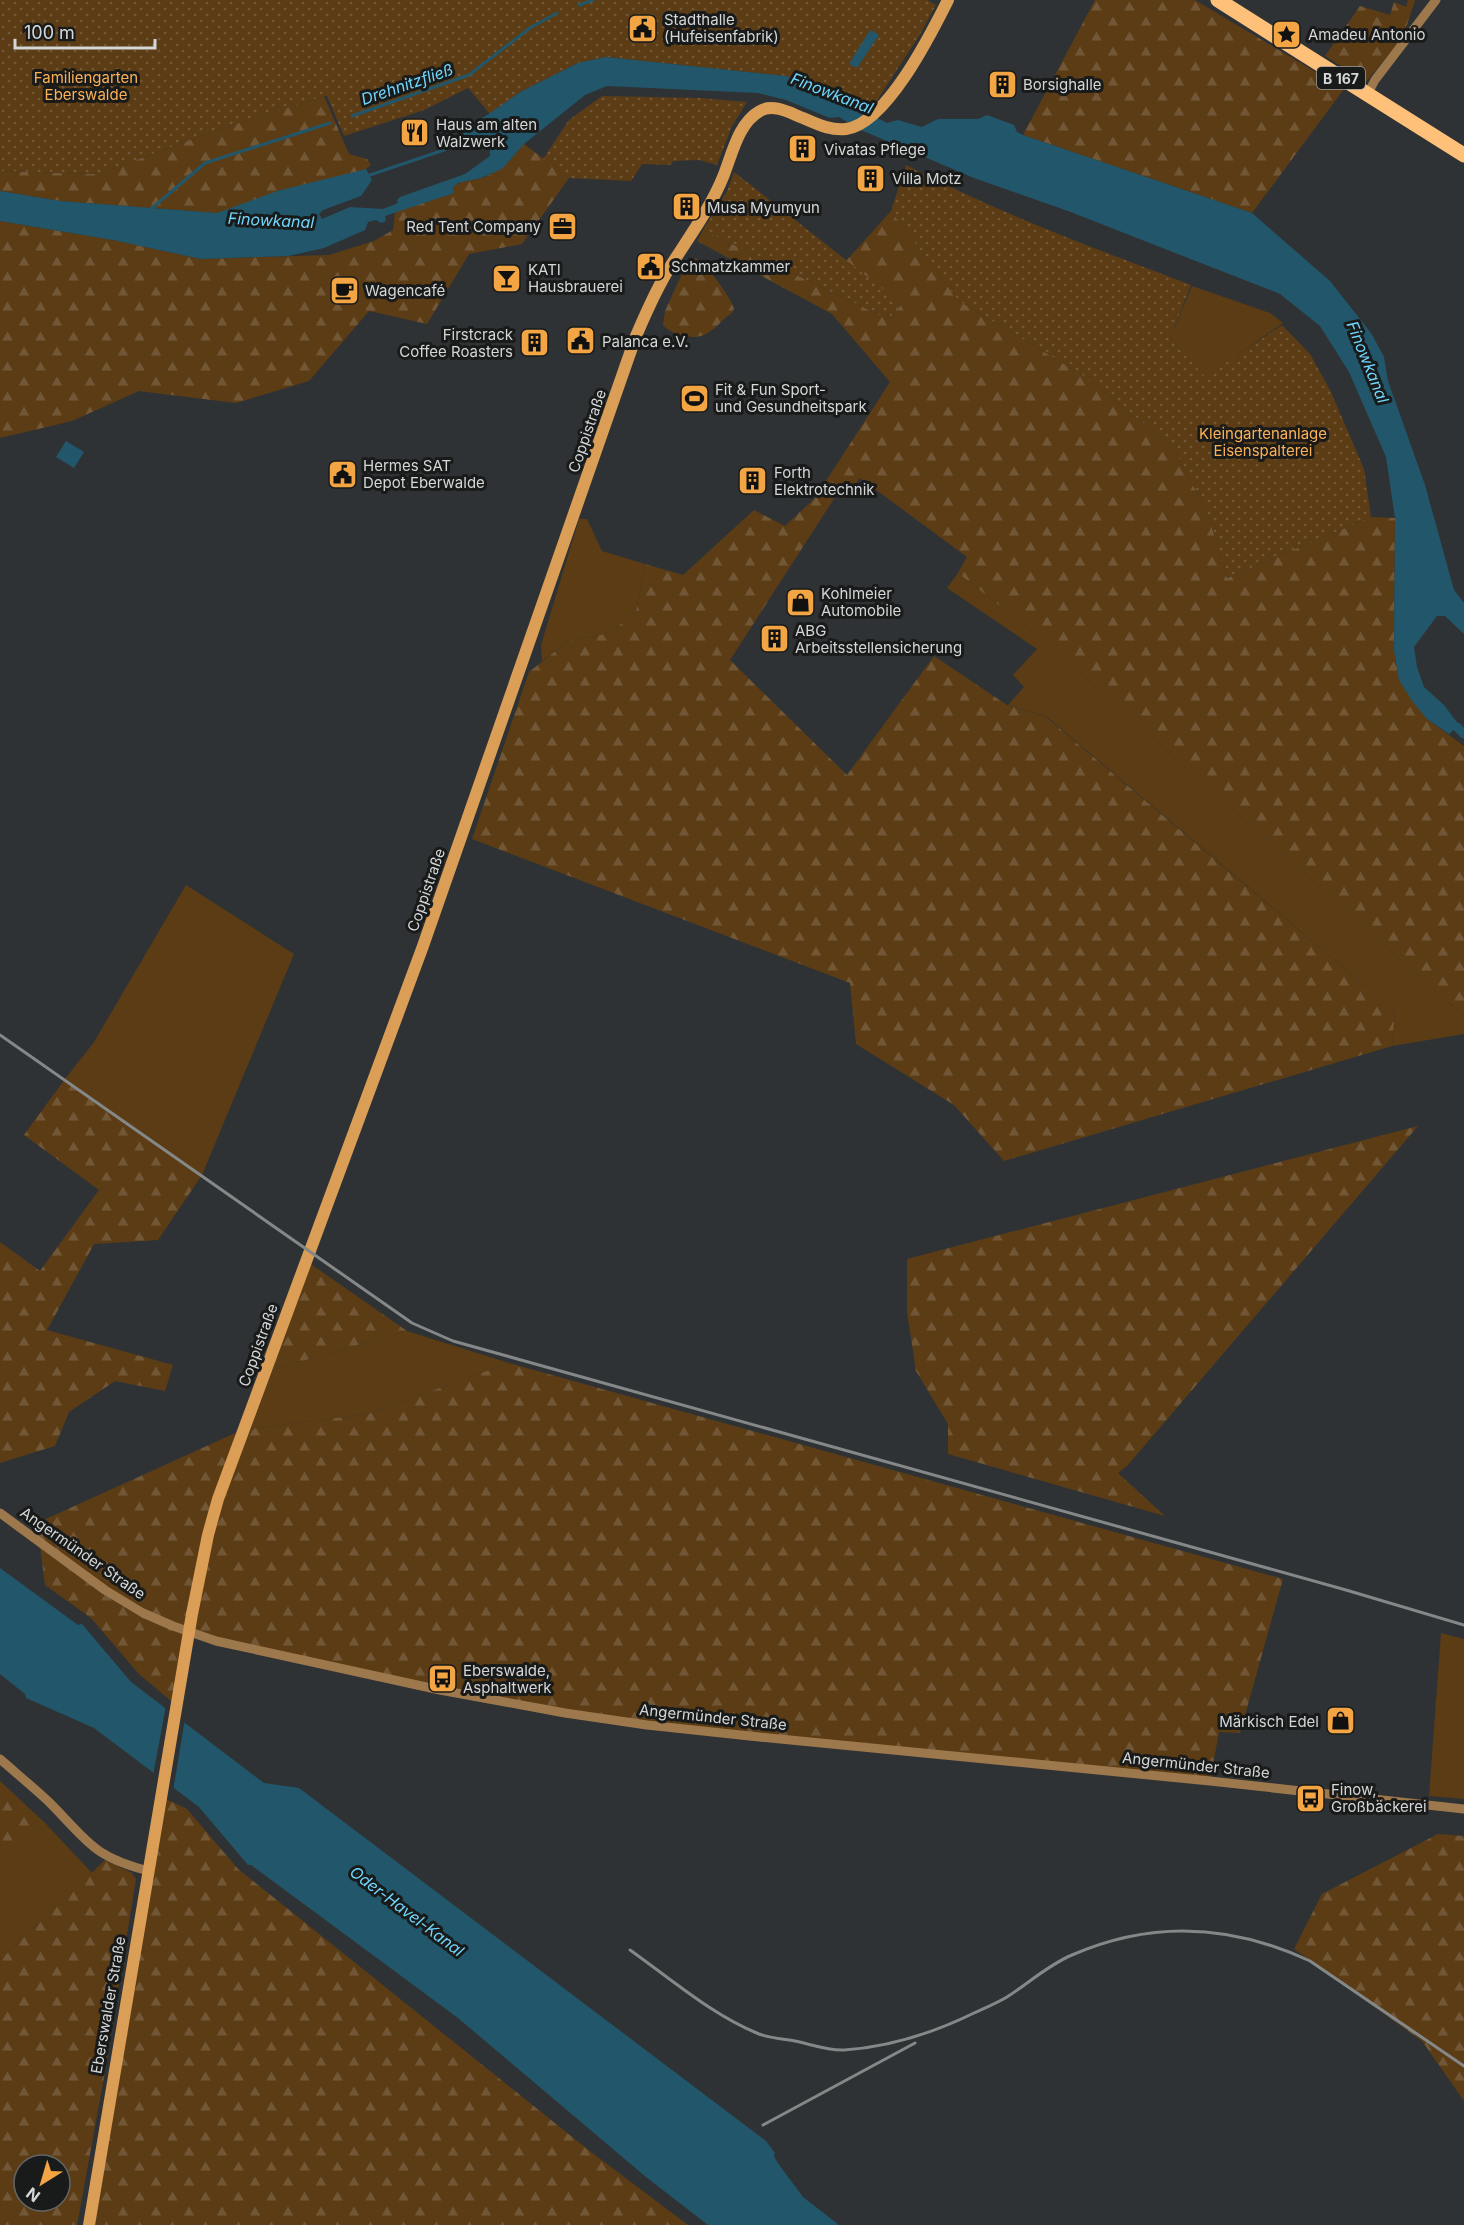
<svg xmlns="http://www.w3.org/2000/svg" width="1464" height="2225" viewBox="0 0 1464 2225" font-family="Inter,sans-serif">
<defs>
<pattern id="forest-firs" width="22" height="20" patternUnits="userSpaceOnUse" patternTransform="scale(1.5)"><rect width="22" height="20" fill="#5b3c15"/><path d="M5 1l3.5 6h-7zM16 11l3.5 6h-7z" fill="#725736"/></pattern>
<pattern id="park-dots" width="8" height="8" patternUnits="userSpaceOnUse" patternTransform="scale(1.5)"><rect width="8" height="8" fill="#5b3c15"/><path d="M2 2h.1M6 6h.1" fill="none" stroke="#725736" stroke-width="1.8" stroke-linecap="round"/></pattern>
</defs>
<rect width="100%" height="100%" fill="#2f3234"/>
<path fill="#5b3c15" d="M1192 286 1270 313 1283 323 1205 378 1170 338Z
M579 519H587L602 551 645 564 636 611 610 633 568 641 542 661 541 645Z
M958 573 1041 638 1464 1016V1034L1392 1046 1395 1011 1047 717 1008 705 1024 687 1013 675 1037 649 947 588Z
M186 885 294 954 202 1175 65 1079 94 1042Z
M407 1331 509 1363 367 1414 242 1430 264 1372Z
M1441 1633 1464 1639V1799L1429 1796Z
M46 1824 92 1873 0 1960V1869Z"/>
<path fill="url(#forest-firs)" fill-rule="evenodd" d="M1095 0H1195L1344 89 1252 213 1023 135Z
M1408 0H1415L1403 37 1366 82 1325 56 1360 6 1390 15 1394 2 1406 7Z
M324 96 349 154 367 159 371 165 366 169 217 213 60 201 0 191V171L98 174 220 129Z
M524 144 569 178 522 244 469 254 427 324 369 311 309 381 236 403 139 391 72 421 0 438V221L113 240 201 259 329 255 374 241 393 230 395 212 454 193 453 187C461 180 472 181 482 178 501 171 511 159 524 144Z
M891 211 959 301 1081 374 1173 446 1208 514 1227 578 1371 517 1395 518 1394 650 1399 679 1427 719 1464 746V1016L1041 638 958 573 967 557 860 478 845 499 837 494 730 660 847 775 934 656 1007 705 1046 717 1395 1011 1392 1046 1004 1161 954 1105 856 1044 850 983 472 839 529 672 568 641 610 633 636 611 645 564 683 575 754 510 785 526 815 498 890 382 832 314 697 241 703 230 888 319 902 304 846 261Z
M696 258C706 264 731 297 734 309L732 313C714 325 710 341 685 336 676 334 670 332 663 325L665 311 685 267Z
M65 1079 202 1175 158 1240 94 1244 47 1330 173 1365 165 1391 115 1381 69 1412 55 1446 0 1463V1242L40 1271 99 1190 24 1135Z
M1418 1126 1127 1466 1118 1473 1165 1516 948 1454V1424L916 1371 907 1312V1259Z
M305 1260 407 1331 264 1372Z
M509 1363 1283 1579 1240 1733 1219 1732 1210 1781 647 1725 304 1662 190 1632 177 1706 139 1674 91 1618 45 1585 37 1523 242 1430 367 1414Z
M0 1781 46 1824 0 1869Z
M166 1799 187 1809 238 1869 591 2152 688 2225H93Z
M1438 1834 1464 1836V2101L1422 2041 1294 1949 1322 1894Z
M105 1860 132 1873 136 1879 103 2083 77 2225H0V1960ZM24 2165H60V2201H24Z"/>
<path fill="url(#park-dots)" d="M0 0H927L936 5 919 36 872 108 870 107 867 109 786 76 606 57 578 63 522 91 490 114 468 88 424 110 344 136 327 96H324L220 129 98 174 0 171Z
M602 96 700 98 747 102 732 126 717 165 699 160 673 161 671 165 642 164 631 181 569 178 543 159 569 120Z
M906 165C998 213 1094 248 1191 285L1170 338 1205 377 1282 325 1310 354 1331 392 1364 469 1371 517 1227 578 1208 514 1173 446 1081 374 959 301 891 211Z
M734 172 902 304 888 319 703 230 727 191Z"/>
<path fill="#22576b" d="M870 30 879 35 857 68 849 64Z
M606 57 786 76 867 109 879 119 887 123 898 120 922 127 938 119H978L987 115 1014 125 1017 132 1023 135 1252 213 1330 281 1371 333 1384 357 1388 381 1425 485 1454 590 1464 603V634L1445 616H1437L1414 647 1417 667 1424 687 1444 705 1459 725 1449 734 1427 719 1412 701 1399 680 1394 650 1395 518 1386 457 1349 372 1320 326 1280 294 1068 211 974 178 861 130 839 117 830 118 786 100 758 93 607 86 585 95 524 144 502 169 481 178 458 183 453 187 454 193 385 216 386 221 381 223 376 220 368 222 365 230 324 248 288 256 201 259 113 240 0 221V191L60 201 217 213 277 191 366 169 372 180 361 196 323 210 319 214 322 219 350 207 383 209 398 203 397 200 400 197 465 174 490 156V149L476 144 457 147 452 139 522 91 578 63Z
M66 441 84 452 74 468 56 457Z
M0 1568 78 1625 82 1624 131 1682 264 1783 299 1788 766 2141 775 2153 774 2156 777 2162 803 2197 839 2225H708L646 2177 458 2018 270 1879 251 1865H248L199 1807 94 1728 26 1698 25 1694 0 1674Z"/>
<path fill="#2f3234" d="M166 1705 185 1719 173 1791 153 1776Z"/>
<g fill="none" stroke-linecap="round" stroke-linejoin="round">
<path stroke="#22576b" stroke-width="3" d="M579 5 593 0
M352 116 469 75 530 28 557 13
M367 176 444 150 456 143
M151 209 205 163 330 123"/>
<path stroke="#22576b" stroke-width="9" d="M1457 727 1464 734"/>
<path stroke="#9e784d" stroke-width="9" d="M1367 95 1375 80 1436 0
M0 1513 105 1590 143 1613 173 1626 216 1641 440 1690 565 1713 647 1725 759 1737 1210 1781 1464 1809
M0 1759C16 1773 33 1787 49 1802 87 1840 92 1857 149 1871"/>
<path stroke="#db9e57" stroke-width="12" d="M89 2225 192 1614 208 1535 218 1499 423 946 636 336C646 313 656 289 670 267 688 238 710 209 723 177 732 155 738 123 760 111 773 103 790 113 803 118 817 124 831 131 846 129 886 124 931 34 948 0"/>
<path stroke="#ffc079" stroke-width="15" d="M1218 0 1464 155"/>
<path stroke="#858889" stroke-width="3" d="M0 1035 412 1323 453 1341 1346 1590 1464 1625
M630 1950C671 1979 712 2015 759 2034 770 2038 783 2039 795 2041 810 2044 829 2051 844 2050 891 2047 933 2033 974 2013 985 2008 997 2003 1007 1997 1029 1983 1048 1965 1072 1955 1152 1920 1231 1924 1310 1961L1464 2066
M763 2125 915 2043"/>
</g>
<defs>
<symbol id="civic-square" viewBox="-11 -11 22 22"><rect x="-9" y="-9" width="18" height="18" rx="4" fill="#f2a542" stroke="#191a1a"/><path d="M-.6-6.5H3V-4.5H.6V-3L4-1V1h2V6H-6V1h2V-1L-.6-3ZM-1.2 2.5V6h2.4V2.5Z" fill="#111"/></symbol>
<symbol id="sight-square" viewBox="-11 -11 22 22"><rect x="-9" y="-9" width="18" height="18" rx="4" fill="#f2a542" stroke="#191a1a"/><path d="M0-6L1.8-2.2L6-1.7L2.9 1.2L3.7 5.4L0 3.3L-3.7 5.4L-2.9 1.2L-6-1.7L-1.8-2.2Z" fill="#111"/></symbol>
<symbol id="building-square" viewBox="-11 -11 22 22"><rect x="-9" y="-9" width="18" height="18" rx="4" fill="#f2a542" stroke="#191a1a"/><path d="M-4-6H4V6H1V3H-1V6H-4ZM-2.5-4.3h1.7v1.8h-1.7ZM.8-4.3h1.7v1.8H.8ZM-2.5-1h1.7V.8h-1.7ZM.8-1h1.7V.8H.8Z" fill="#111"/></symbol>
<symbol id="restaurant-square" viewBox="-11 -11 22 22"><rect x="-9" y="-9" width="18" height="18" rx="4" fill="#f2a542" stroke="#191a1a"/><path d="M-5-6h1v4h1v-4h1v4h1v-4h1v5L-1.5 .5V6h-2V.5L-5-1ZM5-6V6H3V1.5H1.5Q1.5-4 5-6Z" fill="#111"/></symbol>
<symbol id="office-square" viewBox="-11 -11 22 22"><rect x="-9" y="-9" width="18" height="18" rx="4" fill="#f2a542" stroke="#191a1a"/><path d="M-6-3h4V-5.5h4V-3h4V5H-6ZM-1-4.5V-3h2v-1.5ZM-6 0V1H6V0Z" fill="#111"/></symbol>
<symbol id="bar-square" viewBox="-11 -11 22 22"><rect x="-9" y="-9" width="18" height="18" rx="4" fill="#f2a542" stroke="#191a1a"/><path d="M-6-5H6L.8 .8V4.5H3.5V6h-7V4.5H-.8V.8Z" fill="#111"/></symbol>
<symbol id="cafe-square" viewBox="-11 -11 22 22"><rect x="-9" y="-9" width="18" height="18" rx="4" fill="#f2a542" stroke="#191a1a"/><path d="M-5.5-4.5H6V0H3Q3 3.5 0 3.5H-2.5Q-5.5 3.5-5.5 0ZM3-3.2v2h1.7v-2ZM-6 4.5H4V6H-6Z" fill="#111"/></symbol>
<symbol id="stadium-square" viewBox="-11 -11 22 22"><rect x="-9" y="-9" width="18" height="18" rx="4" fill="#f2a542" stroke="#191a1a"/><path d="M0-5a6.5 5 0 1 0 0 10a6.5 5 0 1 0 0-10ZM-3.5-1.8h7v3.6h-7Z" fill="#111"/></symbol>
<symbol id="shop-square" viewBox="-11 -11 22 22"><rect x="-9" y="-9" width="18" height="18" rx="4" fill="#f2a542" stroke="#191a1a"/><path d="M-5-2.5h2.3a2.7 3.5 0 0 1 5.4 0H5L5.5 6h-11ZM-1.5-2.5h3a1.5 2.3 0 0 0-3 0Z" fill="#111"/></symbol>
<symbol id="bus-square" viewBox="-11 -11 22 22"><rect x="-9" y="-9" width="18" height="18" rx="4" fill="#f2a542" stroke="#191a1a"/><path d="M-5-6H5V4H4V6H2V4H-2V6H-4V4H-5ZM-3.5-4V0h7V-4ZM-3.5 1.2v1.5H-2V1.2ZM2 1.2v1.5H3.5V1.2Z" fill="#111"/></symbol>
</defs>
<g fill-rule="evenodd">
<use href="#civic-square" x="626" y="12" width="33" height="33"/>
<use href="#sight-square" x="1270" y="18" width="33" height="33"/>
<use href="#building-square" x="986" y="68" width="33" height="33"/>
<use href="#restaurant-square" x="398" y="116" width="33" height="33"/>
<use href="#building-square" x="786" y="132" width="33" height="33"/>
<use href="#building-square" x="854" y="162" width="33" height="33"/>
<use href="#building-square" x="670" y="190" width="33" height="33"/>
<use href="#office-square" x="546" y="210" width="33" height="33"/>
<use href="#civic-square" x="634" y="250" width="33" height="33"/>
<use href="#bar-square" x="490" y="262" width="33" height="33"/>
<use href="#cafe-square" x="328" y="274" width="33" height="33"/>
<use href="#civic-square" x="564" y="324" width="33" height="33"/>
<use href="#building-square" x="518" y="326" width="33" height="33"/>
<use href="#stadium-square" x="678" y="382" width="33" height="33"/>
<use href="#civic-square" x="326" y="458" width="33" height="33"/>
<use href="#building-square" x="736" y="464" width="33" height="33"/>
<use href="#shop-square" x="784" y="586" width="33" height="33"/>
<use href="#building-square" x="758" y="622" width="33" height="33"/>
<use href="#bus-square" x="426" y="1662" width="33" height="33"/>
<use href="#shop-square" x="1324" y="1704" width="33" height="33"/>
<use href="#bus-square" x="1294" y="1782" width="33" height="33"/>
</g>
<g text-anchor="middle" dominant-baseline="central" stroke-width="6" stroke-linejoin="round" paint-order="stroke">
<rect fill="#191a1a" stroke="#9c9e9e" stroke-width="1.5" x="1317" y="67" width="48" height="22" rx="4.5"/>
<g font-size="14" font-weight="bold" fill="#d4d6d7">
<text x="1341" y="78">B 167</text>
</g>
<g font-size="15" fill="#d4d6d7" stroke="#191a1a" text-anchor="start">
<text x="664" y="19">Stadthalle<tspan x="664" dy="17">(Hufeisenfabrik)</tspan></text>
<text x="1308" y="34">Amadeu Antonio</text>
<text x="1023" y="84">Borsighalle</text>
<text x="436" y="124">Haus am alten<tspan x="436" dy="17">Walzwerk</tspan></text>
<text x="824" y="149">Vivatas Pflege</text>
<text x="892" y="178">Villa Motz</text>
<text x="707" y="207">Musa Myumyun</text>
<text x="541" y="226" text-anchor="end">Red Tent Company</text>
<text x="671" y="266">Schmatzkammer</text>
<text x="528" y="269">KATI<tspan x="528" dy="17">Hausbrauerei</tspan></text>
<text x="365" y="290">Wagencafé</text>
<text x="513" y="334" text-anchor="end">Firstcrack<tspan x="513" dy="17">Coffee Roasters</tspan></text>
<text x="602" y="341">Palanca e.V.</text>
<text x="715" y="389">Fit &amp; Fun Sport-<tspan x="715" dy="17">und Gesundheitspark</tspan></text>
<text x="363" y="465">Hermes SAT<tspan x="363" dy="17">Depot Eberwalde</tspan></text>
<text x="774" y="472">Forth<tspan x="774" dy="17">Elektrotechnik</tspan></text>
<text x="821" y="593">Kohlmeier<tspan x="821" dy="17">Automobile</tspan></text>
<text x="795" y="630">ABG<tspan x="795" dy="17">Arbeitsstellensicherung</tspan></text>
<text x="463" y="1670">Eberswalde,<tspan x="463" dy="17">Asphaltwerk</tspan></text>
<text x="1319" y="1721" text-anchor="end">Märkisch Edel</text>
<text x="1331" y="1789">Finow,<tspan x="1331" dy="17">Großbäckerei</tspan></text>
</g>
<g font-size="15" fill="#fcb157" stroke="#191a1a">
<text x="86" y="77">Familiengarten<tspan x="86" dy="17">Eberswalde</tspan></text>
<text x="1263" y="433">Kleingartenanlage<tspan x="1263" dy="17">Eisenspalterei</tspan></text>
</g>
<g font-size="15" fill="#d4d6d7" stroke="#191a1a">
<text transform="translate(587 431) rotate(-71)">Coppistraße</text>
<text transform="translate(426 890) rotate(-71)">Coppistraße</text>
<text transform="translate(258 1345) rotate(-70)">Coppistraße</text>
<text transform="translate(83 1553) rotate(35)">Angermünder Straße</text>
<text transform="translate(713 1717) rotate(6)">Angermünder Straße</text>
<text transform="translate(1196 1765) rotate(6)">Angermünder Straße</text>
<text transform="translate(108 2005) rotate(-80)">Eberswalder Straße</text>
</g>
<g font-size="16" font-style="italic" fill="#70d6fd" stroke="#191a1a">
<text transform="translate(407 84) rotate(-19)">Drehnitzfließ</text>
<text transform="translate(832 93) rotate(21)">Finowkanal</text>
<text transform="translate(271 220) rotate(3)">Finowkanal</text>
<text transform="translate(1368 362) rotate(68)">Finowkanal</text>
<text transform="translate(407 1911) rotate(37)">Oder-Havel-Kanal</text>
</g>
</g>
<g transform="translate(42 2183) rotate(217)"><circle r="28" fill="#191a1a" stroke="#646566" stroke-width="1.5"/>
<path d="M0-4.5L10 22L0 15L-10 22Z" fill="#f2a542"/>
<text y="-9" font-size="16" font-weight="bold" text-anchor="middle" fill="#d4d6d7">N</text>
</g>
<path d="M15 39v9h140v-9" fill="none" stroke="#d4d6d7" stroke-width="3"/>
<text x="24" y="39" font-size="18" fill="#d4d6d7" stroke="#191a1a" stroke-width="4.5" paint-order="stroke">100 m</text>
</svg>
